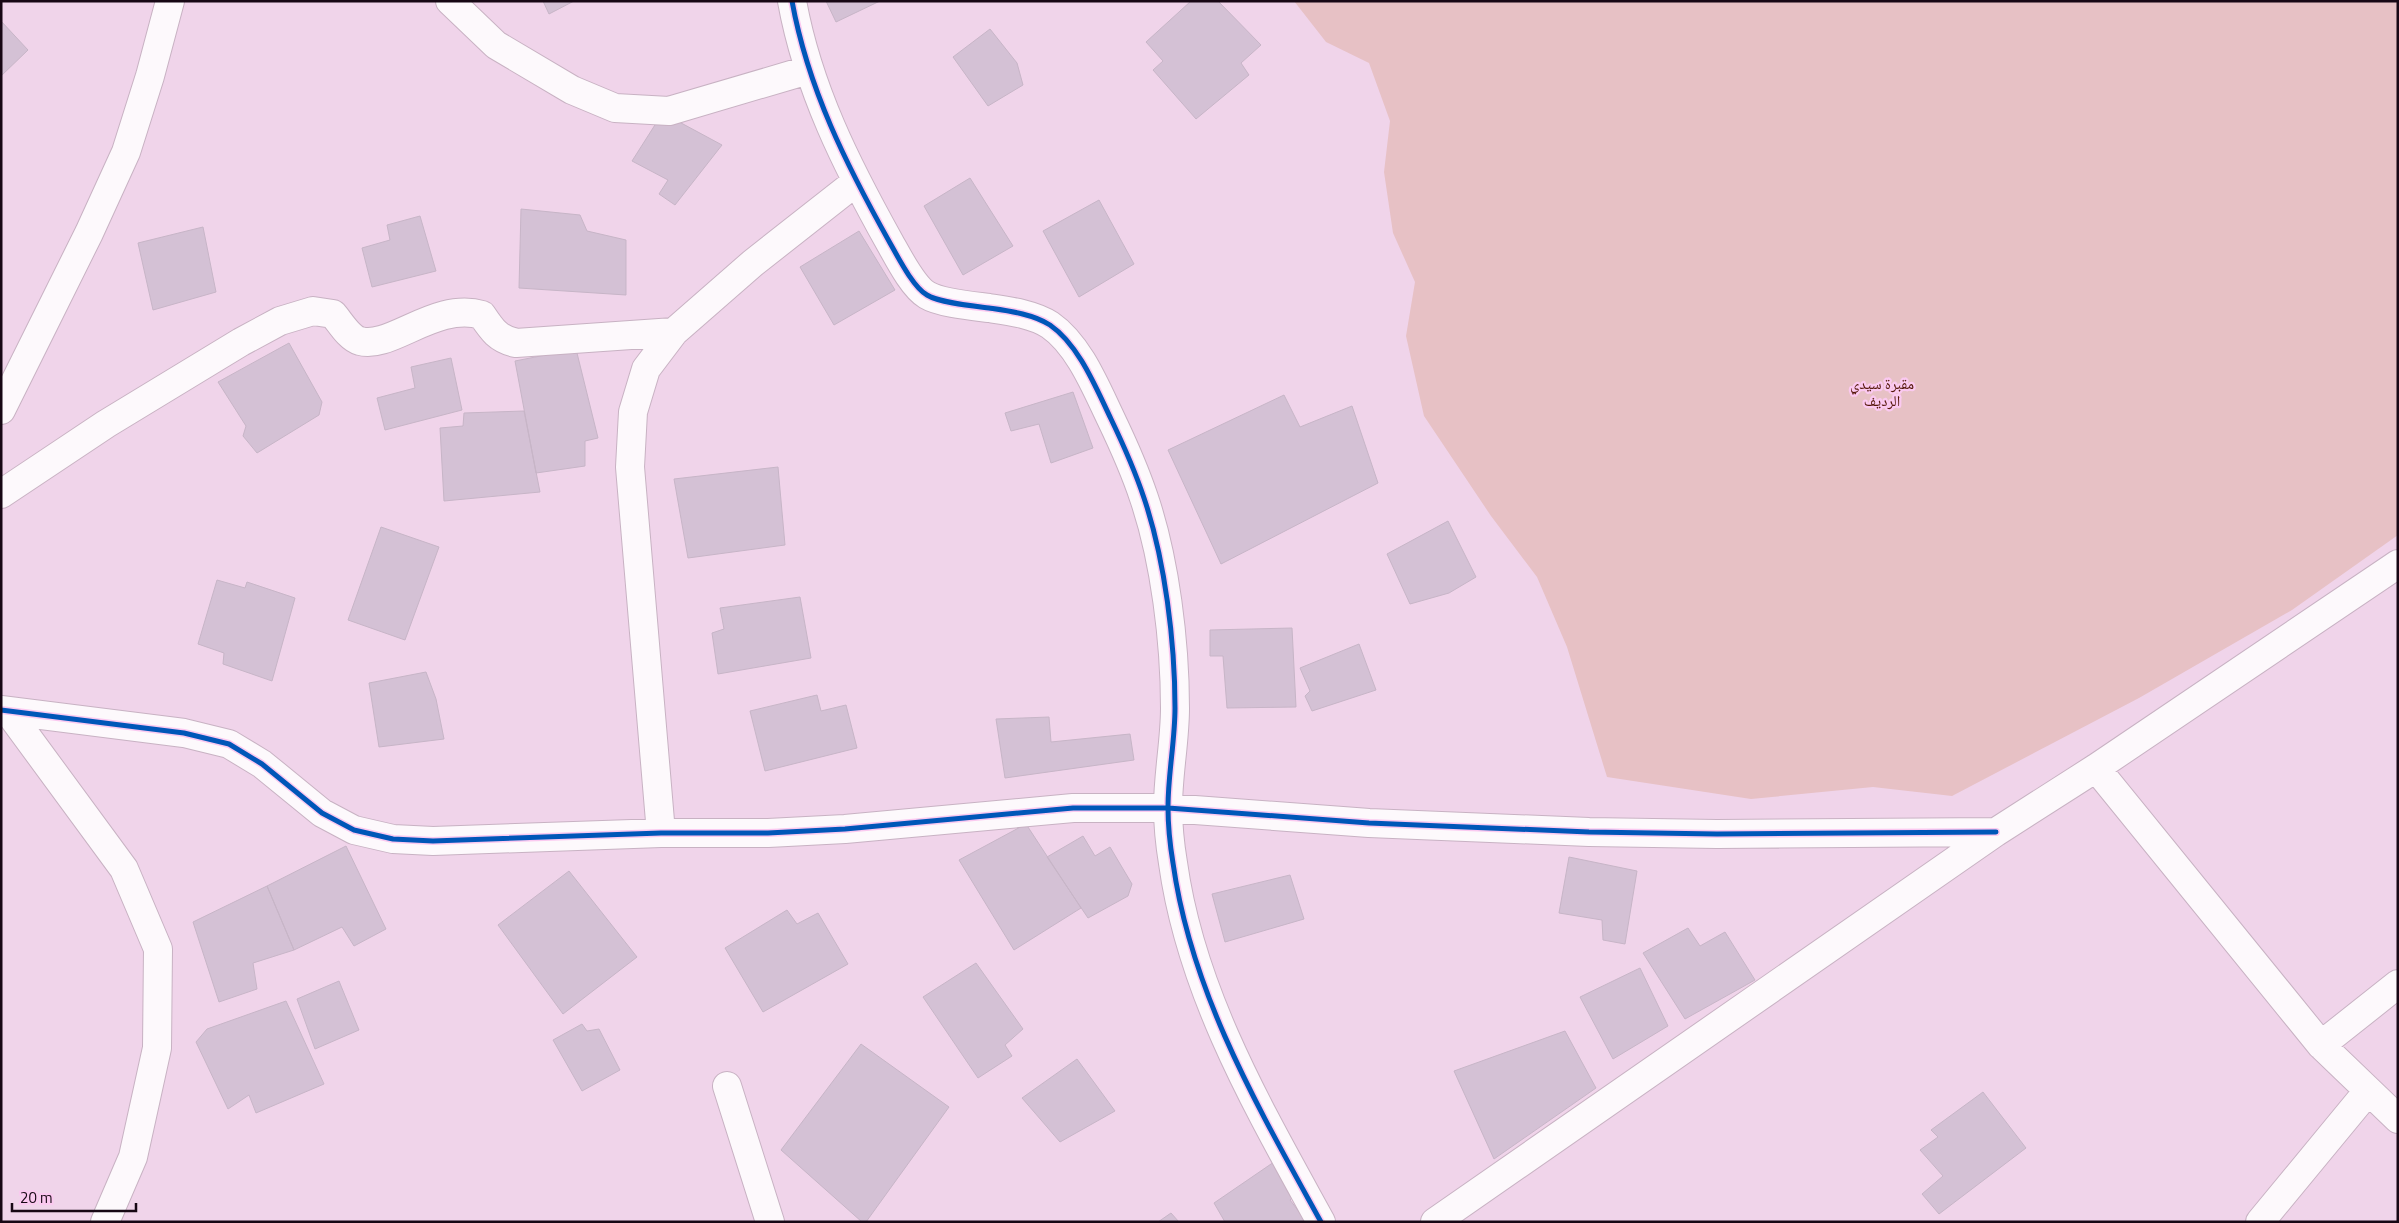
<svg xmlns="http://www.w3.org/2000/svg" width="2399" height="1223" viewBox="0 0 2399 1223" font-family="'Titillium Web','Noto Naskh Arabic',sans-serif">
<rect width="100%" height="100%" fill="#f0d4ea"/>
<path fill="#e7c1c5" d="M1294 1H2398V535L2292 610 2139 698 1952 796 1873 787 1751 799 1607 777 1567 647 1537 577 1491 516 1424 416 1406 336 1415 282 1393 233 1384 172 1390 121 1369 63 1326 42Z"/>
<path fill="#d4c1d5" stroke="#c7b5c7" d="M543 1H574L549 14Z
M826 1H880L836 22Z
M1191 1H1218L1261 45 1241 63 1249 75 1196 119 1153 70 1163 61 1146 42Z
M1 21 28 50 1 76Z
M990 29 1017 63 1023 85 988 106 953 57Z
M660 117H670L722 145 675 205 659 194 668 180 632 161Z
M970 178 1013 246 963 275 924 206Z
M1099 200 1134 264 1079 297 1043 231Z
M521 209 580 215 587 231 626 240V295L519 288Z
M420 216 436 271 372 287 362 248 390 240 387 225Z
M203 227 216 292 153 310 138 243Z
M859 231 895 290 834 325 800 267Z
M289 343 322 402 319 415 257 453 243 436 246 426 218 382Z
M576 349 598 438 585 441V466L536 473 515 361Z
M451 358 462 410 385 430 377 398 415 388 411 367Z
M1073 392 1093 448 1051 463 1039 424 1011 431 1005 413Z
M1284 395 1300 427 1352 406 1378 483 1221 564 1168 450Z
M524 411 540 492 444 501 440 428 463 426 464 413Z
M778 467 785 545 688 558 674 479Z
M1448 521 1476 577 1449 593 1410 604 1387 554Z
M381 527 439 547 405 640 348 620Z
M217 580 245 588 247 582 295 598 272 681 223 664 224 653 198 644Z
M800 597 811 658 718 674 712 633 724 629 720 608Z
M1292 628 1296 707 1227 708 1223 656H1210V630Z
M1359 644 1376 690 1312 711 1305 696 1310 691 1300 668Z
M426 672 436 699 444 739 379 747 369 683Z
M817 695 821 711 846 705 857 748 765 771 750 711Z
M1049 717 1051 742 1130 734 1134 760 1005 778 996 719Z
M1026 824 1081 908 1014 950 959 860Z
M1083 836 1095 856 1110 847 1132 884 1128 896 1088 918 1047 857Z
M346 846 386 929 354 946 342 927 294 950 267 886Z
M1569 857 1637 871 1625 944 1603 940 1602 920 1559 913Z
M569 871 637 957 563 1014 498 925Z
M1290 875 1304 919 1225 942 1212 894Z
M267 886 294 950 253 963 257 989 219 1002 193 922Z
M787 910 797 924 818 913 848 964 763 1012 725 948Z
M1688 928 1700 946 1725 932 1755 980 1685 1019 1643 953Z
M976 963 1023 1029 1005 1045 1012 1056 978 1078 923 997Z
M1640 968 1668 1026 1613 1059 1580 997Z
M339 981 359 1030 315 1049 297 999Z
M286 1001 324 1084 256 1113 249 1095 228 1109 196 1042 207 1029Z
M582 1024 587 1031 599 1029 620 1070 582 1091 553 1040Z
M1565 1031 1596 1088 1494 1159 1454 1071Z
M861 1044 949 1107 866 1222H862L781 1150Z
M1077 1059 1115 1111 1060 1142 1022 1098Z
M1983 1092 2026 1148 1939 1214 1922 1194 1943 1176 1920 1150 1938 1137 1931 1130Z
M1274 1162 1296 1194 1290 1200 1307 1222H1225L1214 1203Z
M1171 1213 1179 1222H1158Z"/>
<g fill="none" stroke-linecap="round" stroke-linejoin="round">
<defs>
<path id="minor" d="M450 1 496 45 572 90 615 108 669 111 808 70
M792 1C808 89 847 166 890 243 898 257 913 287 927 295 940 303 973 306 989 308 1009 311 1033 314 1050 325 1079 345 1096 388 1111 419 1123 444 1135 471 1144 498 1165 560 1175 642 1175 708 1175 741 1168 774 1168 807 1168 825 1170 845 1173 863 1191 993 1259 1109 1321 1222
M1 410 89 233 126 152 150 76 170 1
M1 494 106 424 241 342 280 321 313 311 333 314C340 322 349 338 360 341 390 350 436 301 482 315 492 330 498 339 516 343L674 332
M1 710 184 733 229 744 262 764 322 813 354 830 393 839 433 841 661 833H768L845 829 1073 808H1168L1369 823 1589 832 1717 834 1996 832
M8 711 124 869 158 949 157 1048 133 1157 105 1222
M2096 768 2321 1045 2398 1119
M661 833 630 467 633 412 646 369 674 332 753 263 856 182
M2321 1045 2398 984
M727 1086 770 1222
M1435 1222 1996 832 2096 768 2398 564
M2260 1222 2368 1091"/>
</defs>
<use href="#minor" stroke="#c8b2c3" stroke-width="30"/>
<use href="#minor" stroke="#fdf9fc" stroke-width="28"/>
<defs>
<path id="cycleway" d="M792 1C808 89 847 166 890 243 898 257 913 287 927 295 940 303 973 306 989 308 1009 311 1033 314 1050 325 1079 345 1096 388 1111 419 1123 444 1135 471 1144 498 1165 560 1175 642 1175 708 1175 741 1168 774 1168 807 1168 825 1170 845 1173 863 1191 993 1259 1109 1321 1222
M1 710 184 733 229 744 262 764 322 813 354 830 393 839 433 841 661 833H768L845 829 1073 808H1168L1369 823 1589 832 1717 834 1996 832"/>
</defs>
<use href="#cycleway" stroke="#fbc9f0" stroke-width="8"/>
<use href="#cycleway" stroke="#0057b8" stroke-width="5"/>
</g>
<g text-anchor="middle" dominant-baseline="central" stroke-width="4.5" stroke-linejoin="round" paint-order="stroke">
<g font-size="15" fill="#541608" stroke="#fbc9f0">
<text x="1882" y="383">مقبرة سيدي<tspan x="1882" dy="17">الرديف</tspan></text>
</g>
</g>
<rect width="2399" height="1223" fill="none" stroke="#170714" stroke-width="5"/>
<path d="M12 1203v8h124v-8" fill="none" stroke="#170714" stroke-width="2.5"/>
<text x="20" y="1203" font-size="15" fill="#170714" stroke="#fbc9f0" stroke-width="4" paint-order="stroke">20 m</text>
</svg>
